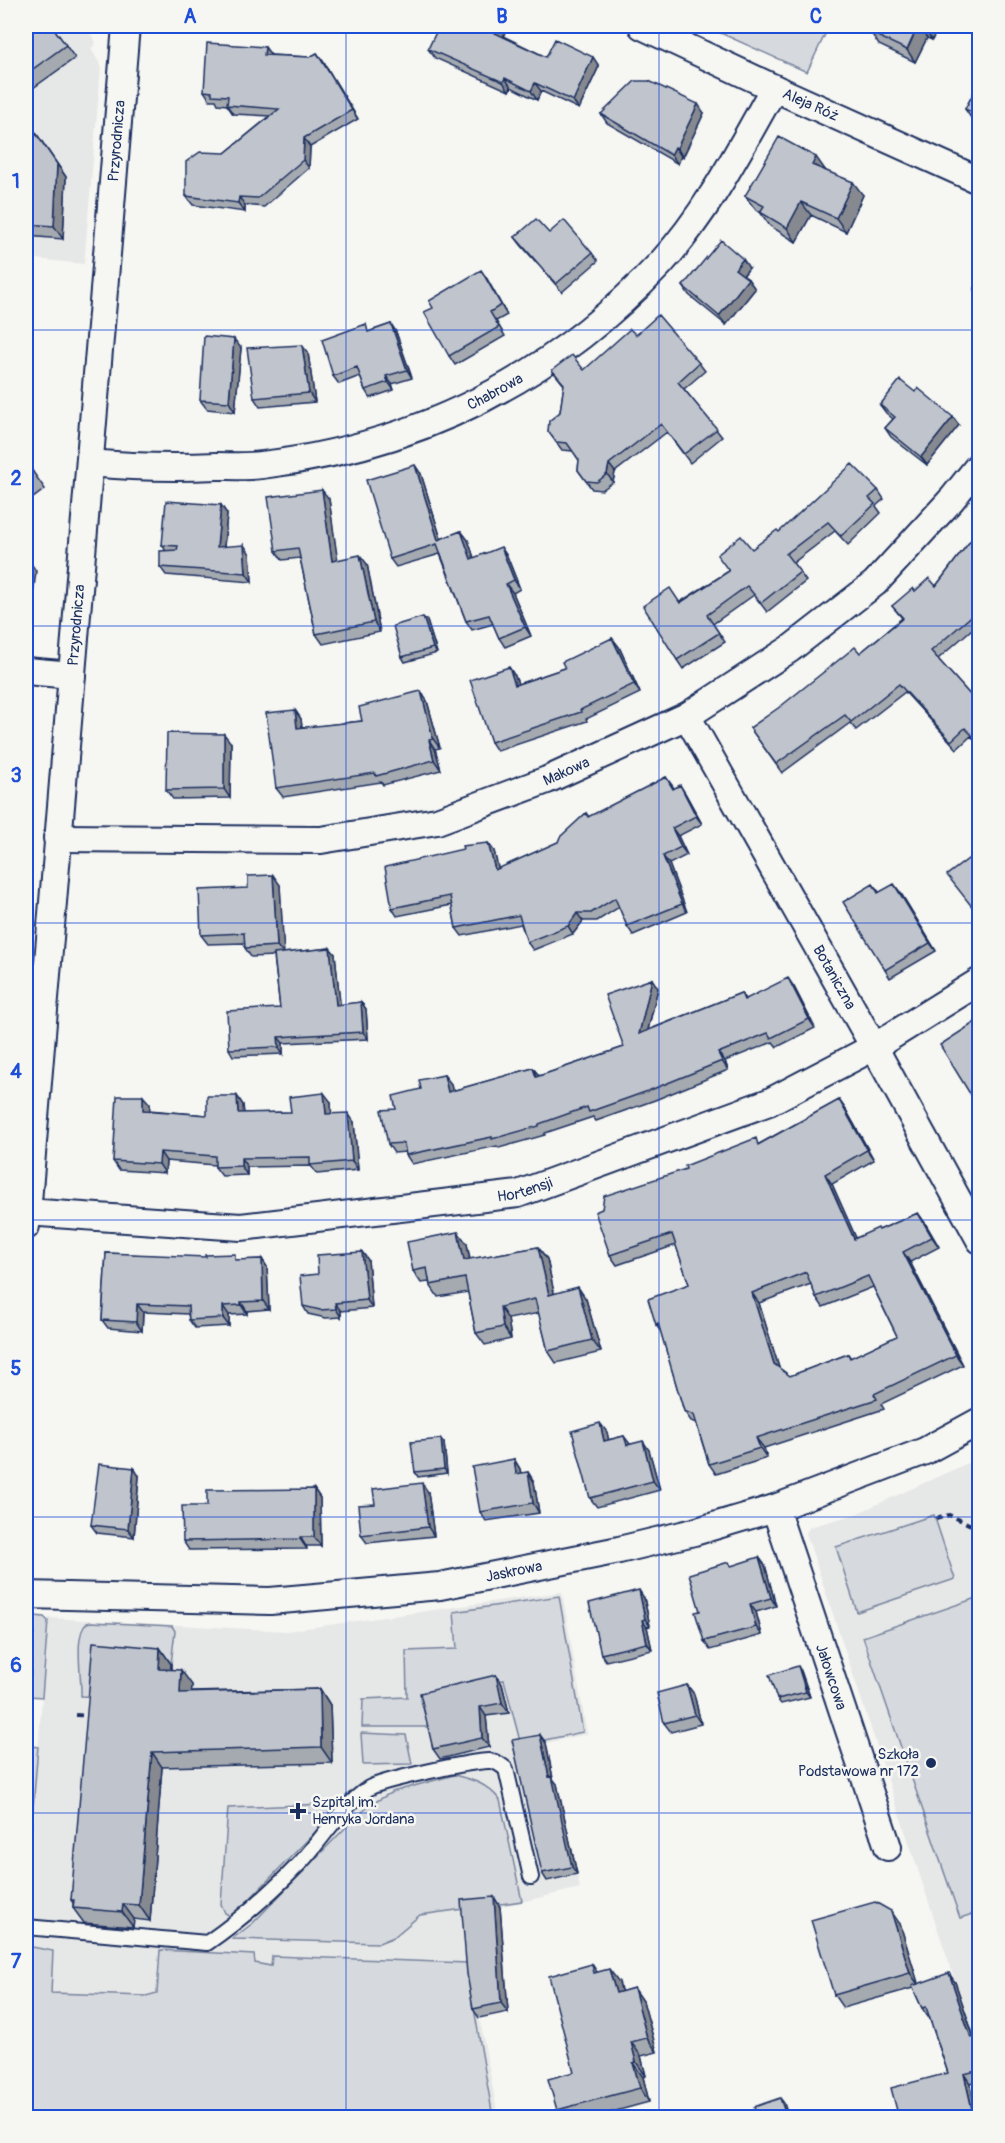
<svg xmlns="http://www.w3.org/2000/svg" width="1005" height="2143" viewBox="0 0 1005 2143" font-family="Pangolin,sans-serif">
<rect width="100%" height="100%" fill="#f6f6f2"/>
<filter id="ink" filterUnits="userSpaceOnUse"><feTurbulence type="fractalNoise" baseFrequency=".0167" numOctaves="2"/><feDisplacementMap in="SourceGraphic" scale="12" xChannelSelector="R" yChannelSelector="G"/><feConvolveMatrix kernelMatrix="1 2 1 2 8 2 1 2 1" color-interpolation-filters="sRGB"/></filter>
<g filter="url(#ink)">
<path fill="#e6e7e7" d="M26 26H86L96 43 91 49 101 66 84 264 26 258Z
M979 1458V2046L977 2047 806 1533 810 1527 856 1514Z
M562 1592 587 1734 546 1743 580 1888 500 1907 504 1961 472 1963 474 1987 498 2117 26 2118V1909L48 1618 286 1631Z"/>
<path fill="#d6d9dd" stroke="#78849e" stroke-width="1.5" d="M705 26H829L807 72Z
M934 1515 955 1579 857 1612 836 1547Z
M559 1596 583 1732 521 1745 504 1680 421 1700 428 1727H362L363 1699 407 1697 406 1651 457 1649 454 1612Z
M979 1597V1912L960 1918 863 1637Z
M35 1616 44 1617 48 1621 42 1697 29 1696Z
M91 1622 172 1626 175 1631 171 1664 100 1697 81 1696C82 1677 73 1635 87 1623Z
M361 1733 406 1735 412 1764 363 1765Z
M26 1745 38 1747 26 1894Z
M454 1775C474 1780 486 1783 500 1800L522 1901 420 1915 394 1937 379 1943 232 1939 253 1923 350 1823 370 1805 392 1792Z
M324 1804 329 1809V1818L232 1917 225 1913 221 1904 228 1808Z
M27 1946 53 1951 51 1993 146 1996 157 1993 160 1950 254 1955 255 1963 271 1966 272 1956 468 1963 471 1991 493 2117 26 2118Z"/>
<g fill="none" stroke-linecap="round" stroke-linejoin="round">
<defs>
<path id="service" d="M26 1927 207 1943C242 1919 272 1892 301 1862 323 1838 342 1806 369 1788 380 1781 475 1760 490 1761 496 1761 501 1765 506 1769L531 1877"/>
<g id="minor">
<path id="s1" d="M642 26 774 88 980 181"/>
<path id="s2" d="M90 463C132 467 174 468 217 466 232 466 247 467 262 465 419 446 553 378 661 263 708 212 740 148 774 88"/>
<path d="M26 671 72 675"/>
<path id="s3" d="M687 716 874 1047 980 1240"/>
<path id="s4" d="M57 838 321 840 437 821 547 780 687 716 790 649 875 583 952 499 980 464"/>
<path id="s5" d="M26 1212 241 1227 518 1194 769 1102 874 1047 980 981"/>
<path id="s6" d="M26 1226 126 26"/>
<path id="s7" d="M775 1508 888 1847"/>
<path id="s8" d="M26 1595 270 1601 440 1586 619 1550 694 1532 775 1508 925 1451 980 1421"/>
</g>
</defs>
<use href="#service" stroke="#1b2f5e" stroke-width="18"/>
<use href="#minor" stroke="#1b2f5e" stroke-width="30"/>
<path stroke="#1b2f5e" stroke-width="4" stroke-dasharray="6 4.5" stroke-linecap="butt" d="M936 1519 949 1515 980 1529
M76 1715 92 1716"/>
<use href="#service" stroke="#f6f6f2" stroke-width="14"/>
<use href="#minor" stroke="#f6f6f2" stroke-width="26"/>
</g>
<path fill="#a5a9b0" stroke="#1b2f5e" stroke-width="1.5" fill-rule="evenodd" d="M26 26H52L75 58 26 93Z
M508 26 503 36 546 57 599 66 579 109 541 91 537 100 511 87 509 91 435 58 428 49Z
M875 26H939L932 40 927 38 915 62 879 45 871 33Z
M317 53 358 119 310 147 309 168 264 207 245 205V212L193 205 186 196 225 153 270 116 233 114 227 105 218 104 216 100H210L204 91 271 55 310 57Z
M980 81V122L971 118 965 109Z
M704 113 683 157 681 156 678 164 607 123 601 114Z
M26 118 66 177 63 239 26 236Z
M826 171 863 195 846 232 811 215 796 242 770 226 760 212 755 209 745 196Z
M549 233 592 253 598 261 562 292 521 245 515 237Z
M749 268 743 276 748 279 755 289 726 325 689 295 683 286Z
M487 279 507 315 496 321 505 336 455 365 449 356 433 308Z
M980 279V298L974 290Z
M391 324 396 332 412 378 392 384 394 390 370 398 365 390 360 376 339 384 333 376 371 331Z
M636 335 699 363 705 371 684 389 722 437 690 463 667 432 615 472 613 482 602 490 592 489 578 470 579 460 573 451 562 450 548 431 560 412 564 385 552 370H584Z
M241 348 235 412 207 409 200 400Z
M308 353 315 402 260 407 254 398Z
M880 405 959 425 927 465 891 437 885 428 893 419 886 413Z
M26 462 45 489 28 502 26 532Z
M421 474 441 539 461 531 468 540 474 558 507 556 520 589 513 593 531 636 505 647 499 638 493 624 472 630 466 621 440 554 396 567 390 559Z
M878 490 884 499 876 506 881 513 848 545 835 531 793 563 806 581 767 612 754 595 713 624 725 642 683 669 677 660 680 602 729 571 752 549 779 532Z
M329 499 337 560 367 564 380 632 323 644 316 634 300 558 282 560 276 551Z
M221 505 227 514 224 547 250 554 252 582 166 575 160 567 166 551 162 545Z
M980 528V622L938 659 980 706V746L971 736 957 749 905 692 856 730 850 723 782 773 750 728 860 653 902 618 892 606 915 591 936 586Z
M427 621 437 653 405 662 402 657Z
M612 638 619 647 640 693 586 719 587 721 497 751 491 742 515 676 518 684 565 668Z
M427 701 440 748 435 749 441 770 383 785 381 782 283 797 276 788 295 710 301 719 302 728 362 721Z
M231 743 230 798 173 799 166 790Z
M666 777 674 788 685 793 702 824 678 836 687 855 669 864 687 912 633 935 627 926 619 907 597 921H583L573 934 533 950 527 942 521 924 462 936 456 928 452 905 397 916 392 908 488 843 494 851 498 869 558 842 586 813 589 817Z
M873 884 879 892H900L936 951 890 978 885 970Z
M280 885 283 953 330 948 335 954 340 1005 361 1002 366 1009 368 1039 283 1043V1054L233 1056 229 1049 280 1008 274 956 251 957 245 948 244 943 208 944 201 935 248 888Z
M794 987 815 1028 777 1047 773 1042 725 1061 728 1070 655 1100 596 1121 593 1117 545 1133V1135L499 1148 497 1146 412 1164 406 1155V1152L394 1153 388 1144 396 1109 421 1089 444 1075 451 1084 452 1091 533 1068 539 1076 624 1047 658 988 648 1030 741 993 745 999Z
M980 1019V1105L978 1106 972 1097Z
M237 1096 243 1105 244 1113 291 1112 331 1102V1114L354 1122 358 1170 317 1174 311 1166 247 1167V1175L222 1176 215 1167V1165L166 1161 165 1173 119 1170 113 1161 150 1104 149 1110 207 1115Z
M839 1100 846 1110 874 1160 832 1184 856 1238 879 1230 918 1213 925 1223 939 1247 910 1262 963 1365 881 1404 884 1409 764 1448 767 1458 716 1474 709 1464 696 1423 691 1421 684 1411 661 1332 656 1325 689 1284 676 1245 617 1265 610 1255 602 1209 759 1144ZM811 1284 816 1297 823 1307 873 1287 897 1336 851 1358 848 1354 790 1376 779 1368 759 1303Z
M458 1232 467 1244 470 1259 538 1247 547 1259 554 1294 586 1299 601 1352 556 1363 548 1351 539 1313 508 1319 511 1339 485 1345 476 1333 468 1292 438 1297 430 1285 429 1282 421 1283 413 1271Z
M362 1252 368 1260 372 1308 341 1311V1317L326 1318 308 1314 303 1306 318 1274Z
M106 1253 239 1260 262 1259 267 1267 269 1309 247 1311V1314L229 1315V1326L195 1328 189 1320 188 1314 143 1312 142 1331 108 1328 102 1320Z
M607 1432 608 1440 624 1436 630 1444 649 1450 660 1490 597 1507 590 1498Z
M444 1443 447 1473 418 1477 415 1472Z
M514 1459 520 1469 521 1473 528 1472 534 1482 539 1513 486 1521 480 1512Z
M139 1476 134 1537 97 1533 91 1525Z
M314 1489 320 1498 321 1546H306L307 1549 189 1550 183 1541 207 1506Z
M428 1492 434 1536 367 1543 361 1535 375 1504Z
M765 1565 776 1606 756 1612 762 1635 710 1650 704 1641 700 1611 732 1566Z
M644 1598 650 1626 647 1627 652 1650 606 1661 601 1654Z
M160 1648 171 1664V1669L192 1685 191 1692 320 1689 330 1705 332 1763 162 1767 150 1921 134 1919 133 1927 84 1923 73 1908V1903L71 1900Z
M801 1671 810 1697 781 1704 777 1699Z
M496 1675 502 1684 509 1713 486 1716 489 1747 440 1759 433 1749Z
M687 1685 694 1694 701 1724 671 1732 664 1723Z
M540 1735 546 1743 553 1779 557 1784 577 1874 547 1881 542 1873Z
M494 1897 500 1907 508 2012 479 2018 473 2009Z
M900 1924 918 1984 955 1982 974 2037 980 2035V2081L970 2083 948 2073 929 2017H928L922 2008 913 1988 843 2008 834 1995Z
M592 1964 597 1972 619 1982 621 1992 634 1988 643 2001 657 2052 641 2056 646 2076 643 2077 649 2102 590 2118H562L557 2110 574 2072Z"/>
<path fill="#868990" stroke="#1b2f5e" stroke-width="1.5" d="M498 26H508L501 41 495 33Z
M918 26 927 38 915 62 907 50Z
M925 26H939L932 40 923 28Z
M265 47 271 55H264Z
M317 53 323 61 358 119 352 110Z
M593 57 599 66 579 109 573 101Z
M505 78 511 87 509 91 503 82Z
M535 83 541 91 537 100 531 91Z
M698 104 704 113 683 157 677 148Z
M29 124 38 137 29 134Z
M304 138 310 147 309 168 303 160Z
M675 147 681 156 678 164 671 155Z
M816 157 826 171 812 165Z
M57 164 66 177 63 239 54 226Z
M853 182 863 195 846 232 836 218Z
M239 197 245 205V212L238 203Z
M801 202 811 215 796 242 787 228Z
M743 259 749 268 741 278 735 269Z
M481 270 487 279 507 315 501 305Z
M748 279 755 289 726 325 719 316Z
M391 324 396 332 412 378 407 370Z
M234 339 241 348 235 412 229 402Z
M302 345 308 353 315 402 309 393Z
M386 376 392 384 394 390 388 382Z
M953 417 959 425 927 465 921 457Z
M609 464 615 472 613 482 607 474Z
M415 465 421 474 444 549 438 540Z
M322 490 329 499 339 570 332 561Z
M26 498 28 502 26 532Z
M221 505 227 514 223 556 217 547Z
M461 531 468 540 477 567 471 559Z
M244 545 250 554 252 582 246 573Z
M501 547 507 556 520 589 514 580Z
M360 555 367 564 380 632 374 622Z
M26 556 36 571 30 621 26 614Z
M506 584 513 593 531 636 525 627Z
M980 603V618L974 610Z
M423 617 427 621 437 653 433 648Z
M612 638 619 647 640 693 634 684Z
M509 667 515 676 522 694 515 685Z
M421 691 427 701 440 748 433 739Z
M295 710 301 719 303 738 297 728Z
M224 734 231 743 230 798 224 789Z
M429 740 435 749 441 770 434 760Z
M680 785 685 793 702 824 696 816Z
M672 828 678 836 687 855 681 847Z
M488 843 494 851 501 879 495 870Z
M663 856 669 864 687 912 682 904Z
M273 875 280 885 284 955 277 946Z
M894 884 900 892 936 951 930 943Z
M577 913 583 921 573 934 568 926Z
M330 948 335 954 341 1012 336 1005Z
M788 978 794 987 815 1028 809 1019Z
M652 979 658 988 645 1042 639 1034Z
M361 1002 366 1009 368 1039 363 1032Z
M278 1037 283 1043V1054L279 1047Z
M718 1053 725 1061 728 1070 722 1061Z
M533 1068 540 1077H536Z
M444 1075 451 1084 454 1101 448 1092Z
M324 1093 331 1102 332 1123 326 1114Z
M143 1096 150 1104 149 1119 143 1110Z
M237 1096 243 1105 244 1122 238 1113Z
M839 1100 846 1110 874 1160 867 1150Z
M348 1113 354 1122 358 1170 352 1161Z
M160 1152 166 1161 165 1173 159 1164Z
M241 1158 247 1167V1175L241 1166Z
M825 1174 832 1184 861 1249 854 1239Z
M918 1213 925 1223 939 1247 932 1237Z
M458 1232 467 1244 472 1273 464 1260Z
M538 1247 547 1259 557 1307 549 1295Z
M362 1252 368 1260 372 1308 367 1300Z
M903 1252 910 1262 963 1365 956 1355Z
M262 1259 267 1267 269 1309 263 1301Z
M578 1287 586 1299 601 1352 592 1340Z
M752 1293 759 1303 781 1374 774 1364Z
M241 1302 247 1311V1314L241 1305Z
M335 1303 341 1311V1317L336 1309Z
M137 1304 143 1312 142 1331 136 1322Z
M223 1306 229 1315V1326L223 1318Z
M500 1307 508 1319 511 1339 503 1327Z
M600 1423 607 1432 611 1450 604 1441Z
M756 1438 764 1448 767 1458 760 1448Z
M441 1439 444 1443 447 1473 444 1469Z
M643 1441 649 1450 660 1490 653 1481Z
M514 1459 520 1469 522 1484 516 1474Z
M134 1468 139 1476 134 1537 128 1529Z
M528 1472 534 1482 539 1513 533 1503Z
M422 1483 428 1492 434 1536 428 1527Z
M314 1489 320 1498 321 1546 314 1537Z
M300 1537 306 1546 307 1549 300 1539Z
M759 1557 765 1565 776 1606 771 1598Z
M639 1590 644 1598 650 1626 645 1619Z
M750 1604 756 1612 762 1635 756 1627Z
M642 1620 647 1627 652 1650 647 1643Z
M160 1648 171 1664 169 1684 159 1669Z
M798 1666 801 1671 810 1697 806 1692Z
M181 1670 192 1685 190 1708 180 1693Z
M496 1675 502 1684 509 1713 502 1703Z
M687 1685 694 1694 701 1724 695 1715Z
M320 1689 330 1705 332 1763 321 1747Z
M480 1707 486 1716 489 1747 482 1738Z
M540 1735 546 1743 553 1779 557 1784 577 1874 572 1867 549 1777Z
M152 1752 162 1767 150 1921 139 1905Z
M494 1897 500 1907 508 2012 501 2003Z
M123 1904 134 1919 133 1927 122 1912Z
M891 1911 900 1924 919 1986 910 1973Z
M609 1969 619 1982 625 2006 616 1993Z
M949 1973 955 1982 977 2047 971 2038Z
M634 1988 643 2001 657 2052 647 2038Z
M631 2042 641 2056 646 2076 636 2062Z
M633 2063 643 2077 649 2102 640 2088Z
M964 2074 970 2083 978 2118H974Z
M780 2098 784 2103 789 2118H787Z"/>
<path fill="#c0c4cd" stroke="#1b2f5e" stroke-width="1.5" fill-rule="evenodd" d="M26 26H52L66 45 26 74Z
M439 26H498L495 33 546 57 555 39 593 57 573 101 535 83 531 91 505 78 503 82 428 49Z
M875 26H925L923 28 918 26 907 50 871 33Z
M207 43 265 47 264 55 310 57 317 53 352 110 304 138 303 160 258 198 239 197 238 203 186 196V162L200 152 225 153 279 109 227 105 228 96 212 95V92L204 91Z
M635 81H649L698 104 677 148 675 147 671 155 601 114Z
M980 81V116L965 109Z
M26 118 29 124V134L37 135 57 164 54 226 26 224Z
M779 137 816 157 812 165 853 182 836 218 801 202 787 228 760 212 764 206 745 196Z
M536 219 549 233 564 220 592 253 556 284 515 237Z
M721 240 743 259 735 269 748 279 719 316 683 286Z
M481 270 501 305 490 312 499 327 449 356 424 312 433 308 429 301Z
M980 279V293L974 290Z
M658 315 699 363 678 382 717 429 684 454 661 424 609 464 607 474 597 482 586 481 578 470 579 460 567 443 556 442 548 431 549 421 560 412 564 384 552 370 572 355 584 370 630 329 636 335Z
M366 324 368 332 391 324 407 370 386 376 388 382 365 390 357 367 333 376 322 340Z
M204 336 234 339 229 402 200 400Z
M302 345 309 393 254 398 247 348Z
M900 380 915 392 918 388 953 417 921 457 885 428 895 417 880 405Z
M26 462 33 472 26 479Z
M852 464 878 490 869 498 875 504 841 536 828 522 786 554 800 572 761 603 747 586 707 615 719 633 677 660 643 606 670 588 680 603 729 571 717 555 741 536 752 549 777 530 779 532Z
M415 465 438 540 461 531 471 559 501 547 514 580 506 584 525 627 499 638 489 615 466 621 437 544 390 559 366 480Z
M322 490 332 561 360 555 374 622 316 634 298 548 276 551 268 497Z
M166 501 221 505 217 547 244 545 246 573 160 567V551L177 550 178 546 162 545Z
M980 528V603L974 610 976 612 931 651 980 706V743L965 728 951 741 899 684 851 722 845 715 776 764 750 728 781 706 855 647 860 653 903 618 892 606 913 588 915 591 929 578 936 586Z
M423 617 433 648 402 657 393 626Z
M612 638 634 684 580 710 581 712 491 742 470 680 509 667 515 685 565 668 562 662Z
M421 691 433 739 429 740 434 760 376 776 375 773 276 788 266 713 295 710 297 728 362 721 359 707Z
M167 733 224 734V789L166 790Z
M666 777 673 789 680 785 696 816 672 828 681 847 663 856 682 904 627 926 615 898 591 913H577L568 926 527 942 519 915 456 928 450 896 392 908 385 867 463 849 462 846 488 843 495 870 558 842 560 837 586 813 588 817Z
M980 850V911L977 913 947 875Z
M273 875 277 946 245 948 244 933 201 935 199 890 248 888V876Z
M873 884 878 893 894 884 930 943 885 970 843 902Z
M330 948 336 1005 361 1002 363 1032 278 1037 279 1047 229 1049 227 1011 280 1008 274 954Z
M788 978 809 1019 771 1038 768 1033 718 1053 722 1061 648 1091 589 1112 587 1107 539 1124V1126L492 1139V1137L406 1155 404 1143 388 1144 381 1110 396 1109 393 1096 421 1089 419 1080 444 1075 448 1092 533 1068 536 1077 624 1047 605 995 652 979 639 1034 741 993 744 1000Z
M980 1019V1093L972 1097 940 1045Z
M324 1093 326 1114 348 1113 352 1161 310 1165V1157L241 1158V1166L215 1167V1156L160 1152 159 1164 113 1161 117 1096H143V1110L207 1115V1096H237L238 1113 291 1112 289 1097Z
M839 1100 867 1150 825 1174 854 1239 878 1228 879 1230 918 1213 932 1237 903 1252 956 1355 874 1394 877 1399 756 1438 760 1448 709 1464 694 1415 684 1411 658 1323 656 1325 648 1299 689 1284 672 1234 610 1255 595 1212 602 1209 604 1196 686 1169 685 1166 756 1138 758 1145ZM806 1272 816 1297 868 1276 897 1336 850 1358 848 1354 790 1376 774 1364 752 1293Z
M458 1232 464 1260 538 1247 549 1295 578 1287 592 1340 548 1351 535 1299 500 1307 503 1327 476 1333 465 1278 430 1285 427 1268 413 1271 407 1242Z
M362 1252 367 1300 335 1303 336 1309 320 1310 303 1306 300 1276 318 1274 317 1255Z
M106 1253 206 1257 205 1255 235 1254V1260L262 1259 263 1301 241 1302V1305L223 1306V1318L189 1320 188 1306 137 1304 136 1322 102 1320Z
M600 1423 604 1441 624 1436 627 1445 643 1441 653 1481 590 1498 572 1431Z
M441 1439 444 1469 415 1472 411 1442Z
M514 1459 516 1474 528 1472 533 1503 480 1512 472 1467Z
M99 1464 134 1468 128 1529 91 1525Z
M422 1483 428 1527 361 1535 358 1505 375 1504 373 1489Z
M314 1489V1537H300V1539L183 1541 182 1506H207V1490Z
M759 1557 771 1598 750 1604 756 1627 704 1641 695 1612 700 1611 689 1574 729 1562 731 1566Z
M639 1590 645 1619 642 1620 647 1643 601 1654 589 1603Z
M93 1642 160 1648 159 1669 181 1670 180 1693 320 1689 321 1747 152 1752 139 1905 123 1904 122 1912 73 1908 74 1900H71Z
M798 1666 806 1692 777 1699 769 1675Z
M496 1675 502 1703 480 1707 482 1738 433 1749 420 1693Z
M687 1685 695 1715 664 1723 657 1693Z
M540 1735 549 1777 552 1776 572 1867 542 1873 512 1740Z
M494 1897 501 2003 473 2009 467 1974 461 1900Z
M875 1902 891 1911 910 1973 834 1995 811 1920Z
M592 1964 594 1973 609 1969 616 1993 634 1988 647 2038 631 2042 636 2062 633 2063 640 2088 557 2110 548 2079 574 2072 549 1976Z
M949 1973 971 2038 980 2035V2070L964 2074 974 2118H899L891 2088 948 2073 926 2007 922 2008 912 1986Z
M780 2098 787 2118H758L754 2107Z"/>
</g>
<path fill="none" stroke="#1d4ed8" stroke-width="1.5" stroke-opacity="0.55" d="M346 26V2118M659 26V2118M26 330H980M26 626H980M26 923H980M26 1220H980M26 1517H980M26 1813H980"/>
<g fill="#1b2f5e" stroke="#f6f6f2" stroke-width="2">
<circle cx="931" cy="1763" r="6"/>
<path d="M295 1802h6v6h6v6h-6v6h-6v-6h-6v-6h6z"/>
</g>
<g text-anchor="middle" dominant-baseline="central" stroke-width="5" stroke-linejoin="round" paint-order="stroke">
<g font-size="15" fill="#1b2f5e" stroke="#f6f6f2">
<text stroke="none"><textPath href="#s1" startOffset="186">Aleja Róż</textPath></text>
<text stroke="none"><textPath href="#s6" startOffset="1089">Przyrodnicza</textPath></text>
<text stroke="none"><textPath href="#s2" startOffset="418">Chabrowa</textPath></text>
<text stroke="none"><textPath href="#s6" startOffset="603">Przyrodnicza</textPath></text>
<text stroke="none"><textPath href="#s4" startOffset="520">Makowa</textPath></text>
<text stroke="none"><textPath href="#s3" startOffset="300">Botaniczna</textPath></text>
<text stroke="none"><textPath href="#s5" startOffset="502">Hortensji</textPath></text>
<text stroke="none"><textPath href="#s8" startOffset="490">Jaskrowa</textPath></text>
<text stroke="none"><textPath href="#s7" startOffset="178">Jałowcowa</textPath></text>
</g>
<g font-size="15" fill="#1b2f5e" stroke="#f6f6f2" text-anchor="end">
<text x="919" y="1754">Szkoła<tspan x="919" dy="17">Podstawowa nr 172</tspan></text>
<text x="312" y="1802" text-anchor="start">Szpital im.<tspan x="312" dy="17">Henryka Jordana</tspan></text>
</g>
</g>
<rect width="1005" height="2143" fill="none" stroke="#f6f6f2" stroke-width="66"/>
<rect x="33" y="33" width="939" height="2077" fill="none" stroke="#1d4ed8" stroke-width="2"/>
<g font-size="20" text-anchor="middle" font-weight="bold" fill="#1d4ed8">
<text x="190" y="23">A</text>
<text x="502" y="23">B</text>
<text x="816" y="23">C</text>
<text x="16" y="188">1</text>
<text x="16" y="485">2</text>
<text x="16" y="782">3</text>
<text x="16" y="1078">4</text>
<text x="16" y="1375">5</text>
<text x="16" y="1672">6</text>
<text x="16" y="1968">7</text>
</g>
</svg>
